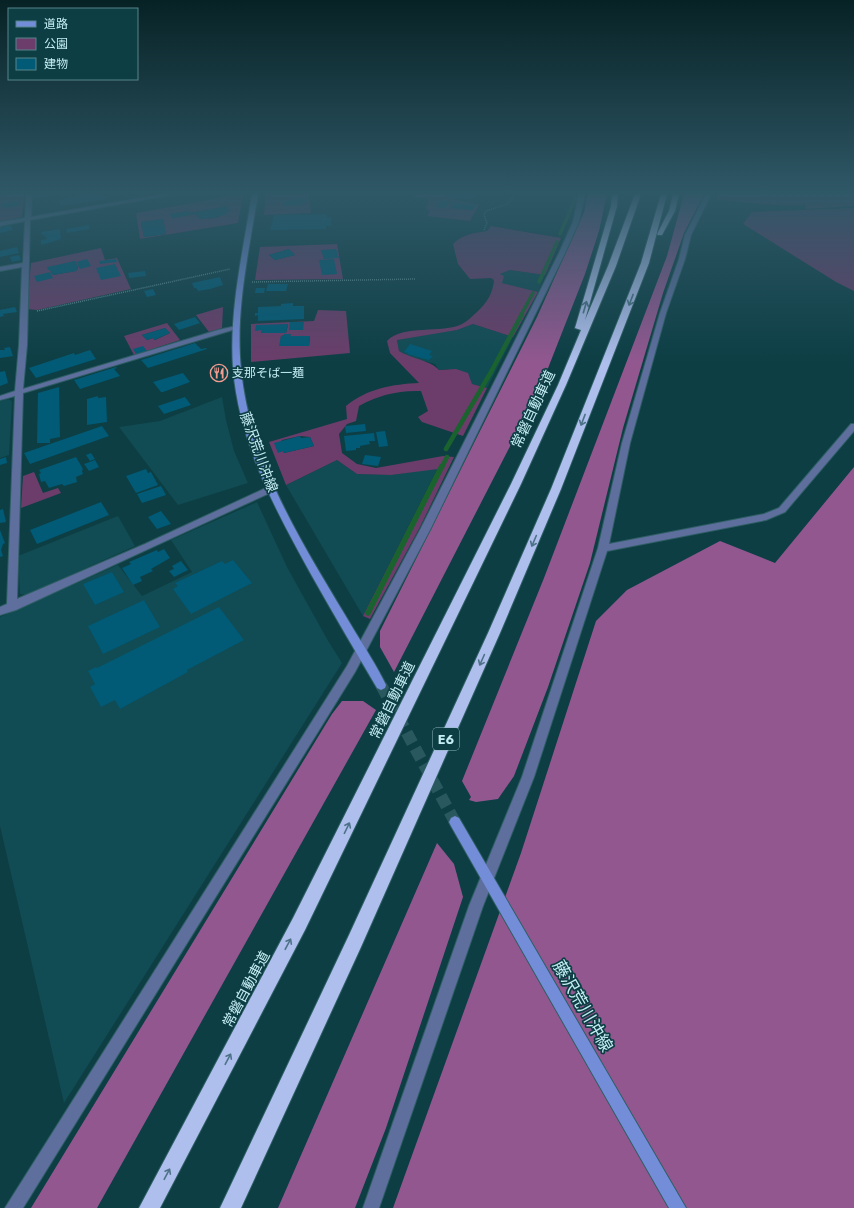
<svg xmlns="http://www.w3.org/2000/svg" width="854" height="1208" viewBox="0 0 854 1208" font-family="Jost,'Noto Sans JP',sans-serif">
<rect width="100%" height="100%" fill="#0d3e44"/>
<path fill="#114b53" d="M510 270 545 275 538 292 502 283 500 274Z
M473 324 513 337 487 388 472 384 448 369 439 370 435 364 409 357 399 351 397 340 401 338 457 330Z
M222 397 226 420 234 451 248 483 178 505 119 427 160 421Z
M8 399 12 401 9 455 0 458V401Z
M337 460 357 474 391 475 438 468 363 616 286 485Z
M257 502 287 567 327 639 342 663 64 1103 0 826V617L118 565 142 596 192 572 171 540Z
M118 516 135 546 26 595 20 594 18 556Z"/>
<path fill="#6c3d6a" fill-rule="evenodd" d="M8 194H24L22 217 0 222V196Z
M243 194 238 223 140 239 136 213ZM227 206 230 211C225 212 222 215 219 217 215 219 205 218 200 219L196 214 173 218 170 214 189 211 190 213ZM163 219 166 234 144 237 141 222Z
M266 194H309L311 213 264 215Z
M414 194H446L447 198 479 205 470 221 427 216 430 211 426 209 429 198 414 197ZM453 202 476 205 473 210 450 208Z
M718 194H854V206L806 209 805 205C773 207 747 202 716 199Z
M854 208V291L836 282 743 224 752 212Z
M491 226 561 238 545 275 510 270 500 274 504 276 502 283 538 292 513 337 473 324 457 330 397 340 399 351C410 358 432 361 439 370L456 369 468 373 472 384 487 388 463 436 422 422 418 417 428 411 421 391C399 390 378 395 359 406L356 421 347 424 339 434 342 453 357 464 376 468 443 456 454 457 420 527 370 619 363 616 438 469 391 475 357 474 337 460 286 485 269 442 347 419 346 406C366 389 393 384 419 383L390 353 387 341C403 324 442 334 462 324 468 321 472 316 477 312 487 303 493 293 494 280L491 278 470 279 458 264 453 244C462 234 475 233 487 231ZM300 436 310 437 314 446 284 453 283 451 278 452 282 440Z
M337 244 343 279 255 280 260 247ZM289 249 295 255 275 260 269 255Z
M101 248 105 260 117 258 131 289 37 310 27 309 31 263ZM75 261 78 268 76 271 53 275 50 270H48V268Z
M223 307 222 328 209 332 196 315Z
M318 310 346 311 350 353 251 362V324L314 321ZM288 325 286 333H261L262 330H255ZM291 334 290 336H310L309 346H280L281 336Z
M167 323 180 340 134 355 124 336ZM165 328 170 333 155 340 153 338 147 340 142 335Z
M34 472 43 493 58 488 61 493 21 508 23 476Z"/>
<path fill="#935790" d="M588 194H607L599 231 585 274 541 386 394 672 380 647V631L537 317 584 212Z
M684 194H704L684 233 663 293 623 428 590 563 548 687 514 776 498 799 476 802 469 800 471 797 462 781 544 578 667 256Z
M854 467V1208H393L521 853 596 621 627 590 720 541 775 563Z
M342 701H363L376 710 97 1208H31L332 714Z
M437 843 454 864 463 897 386 1128 355 1208H278Z"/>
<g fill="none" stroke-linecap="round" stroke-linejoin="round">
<path stroke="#1a632e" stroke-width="3.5" d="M560 234 576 197
M539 282 557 242
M521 315 533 293"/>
<path stroke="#1a632e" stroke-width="4.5" d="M446 449 491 372 522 314
M442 467 447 457"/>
<path stroke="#1a632e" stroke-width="5.5" d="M368 613 442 466"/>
</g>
<path fill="#015a76" d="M35 194H53V195L40 197H35Z
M92 194H103L105 199 61 206 59 200Z
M449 194H474V199L448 198Z
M310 197 306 199 307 202H302L303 205 284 206 283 201Z
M440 200 450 201 446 208 436 207Z
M20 201V206L2 208V203Z
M453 202 476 205 473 210 450 208Z
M227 206 230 211H226L227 214 213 218 200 219 196 214 173 218 170 214 189 211 190 213 198 212Z
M327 214V218L331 217V226H326V229L270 230 274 215Z
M163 219 166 234 144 237 141 222Z
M11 225 13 230 0 233V227Z
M89 225 90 229 67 233 66 229Z
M60 229 61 239 41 245V240L47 239 44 235H42L41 232Z
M17 247 19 253 0 257V251Z
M289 249 295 255 275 260 269 255Z
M336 249 339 258 324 259 321 250Z
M19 255 21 260 12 262 10 257Z
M87 259 91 266 80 269 76 262Z
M116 259 117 262 100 264 99 261Z
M334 259 337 274 322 275 319 260Z
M75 261 78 269 76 271 53 275 50 270H48L47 267 52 266Z
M115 264 121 276 101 280 96 268Z
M145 271 146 276 129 278 128 273Z
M50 272 53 278 37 282 34 276Z
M220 277 223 285 210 289 198 291 196 288H194L192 283Z
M268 284H288L286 291H266Z
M256 288H265L264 293H255Z
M153 289 156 295 147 297 144 291Z
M293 303V306H304V319L258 321V315L255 316V313H258V307L281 306V304Z
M15 307 17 312 3 314 4 316 0 317V310Z
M195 317 200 323 179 330 174 324Z
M290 322H304L303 330H289Z
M288 324 286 333H261L262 330 255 331 256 325Z
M165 328 170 333 154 340 153 338 147 340 142 335Z
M284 334H291L290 336H310L309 346H279L281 336H284Z
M195 343 201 349 206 348 207 349 148 368 141 360Z
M410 344 432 351 429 355 433 356 429 360 407 354 408 353 404 352Z
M143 346 147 351 136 354 133 349Z
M10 347 13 356 0 358V350H5L4 348Z
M90 350 96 359 36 378 29 368 74 353 75 355Z
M116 367 117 368 114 369 120 376 80 389 74 380Z
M5 371 8 383 0 386V372Z
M183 373 190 382 163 392H161L153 382Z
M59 387 60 437 50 439V443H37L38 393Z
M98 396V398L106 397 107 422 87 425V399Z
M185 397 191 405 164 414 158 406Z
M365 424 366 431 346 433 345 426Z
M102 426 109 436 30 464 24 453Z
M385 431 388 446 379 447 376 432Z
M374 433 375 441H369L370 444 360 446V448H356V450L346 451 344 436Z
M300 436 301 438 310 437 314 446 284 453 283 451 278 453 274 443Z
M91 453 95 459 90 461 86 455Z
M365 455 381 457 378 466 362 464Z
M6 457 7 463 0 465V459Z
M76 457 83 469 82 471 83 474 76 477 77 482 64 486 62 484 49 488 45 481 41 482 39 474 41 473 39 470Z
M95 460 99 467 89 471 84 464Z
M146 469 148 473 151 472 158 485 136 493 126 476Z
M161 486 166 495 142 503 137 494Z
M101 502 109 515 37 544 30 530Z
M3 509 6 522 0 523V510Z
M161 511 171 524 157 529 148 517Z
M0 530 5 543 3 544 1 550 3 556 0 557Z
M164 549 170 558 151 569 153 571 140 577 142 581 133 585 122 568 131 564 129 562 157 550 158 552Z
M233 560 252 583 191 614 173 589 178 586 175 583 222 561 225 564Z
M181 561 188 570 174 577 169 571 174 569 172 566Z
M112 572 124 592 95 605 83 584Z
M144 600 160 627 103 654 88 626Z
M219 607 244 640 187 670 188 672 120 709 115 700 101 707 90 687 95 684 88 671 96 667 97 668Z"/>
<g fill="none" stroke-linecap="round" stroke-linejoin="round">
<path stroke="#29585e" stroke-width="12" stroke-dasharray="12 6" stroke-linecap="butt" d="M381 685 455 822"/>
<defs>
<path id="street" d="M26 194H32L31 217 163 194H177L30 220 27 345 23 389 218 330 236 326 239 328 23 393 17 599 145 544 268 487H274L275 489 274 491 16 610 0 615V607L7 604 15 396 0 400V396L15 391 19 345 22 267 0 271V267L23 263 25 221 0 226V222L25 218Z
M579 194H585L579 222 565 253 431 528 355 672 23 1208H5L347 666 421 528 559 253 573 222Z
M706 194H711L691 235 685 259 666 313 630 443 609 544 764 514 779 508 851 424H854V431L785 512 766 520 607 551 534 777 483 906 379 1208H363L469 906 522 777 598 548 622 443 660 313 679 259 685 235Z"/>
<path id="secondary" d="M252 194H258C249 251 235 311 241 369 250 465 306 549 354 630 365 648 377 666 386 685L385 688 381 690 377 688C355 651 333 613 312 576 276 511 239 444 233 368 229 310 243 251 252 194Z
M455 816 459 818 686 1208H669L451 826 449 822 451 818Z"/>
<path id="highway" d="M612 194H618L617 206 585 320 608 266 635 194H641L616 266 566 385 521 484 305 930 160 1208H139L293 918 511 484 558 385 581 330 575 328 611 206Z
M661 194H667L649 263 561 489 500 633 361 947 241 1208H220L349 935 488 633 551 489 641 263Z
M673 194H679L675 211 662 235H658L657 234 669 211Z"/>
</defs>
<use href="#street" stroke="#2e5e64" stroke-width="2"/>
<use href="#secondary" stroke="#2e5e64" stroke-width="2"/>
<use href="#highway" stroke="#2e5e64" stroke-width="2"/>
<path stroke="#5d8b91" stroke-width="1.5" stroke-dasharray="1 1" stroke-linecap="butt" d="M484 230 487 223 484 215 486 211 507 204 517 194
M252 282 416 279
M37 311 230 269"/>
<use href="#street" fill="#5e6f9e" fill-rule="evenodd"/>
<use href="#secondary" fill="#738dd8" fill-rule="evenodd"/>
<use href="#highway" fill="#aebfed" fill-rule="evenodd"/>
</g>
<defs><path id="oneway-shaft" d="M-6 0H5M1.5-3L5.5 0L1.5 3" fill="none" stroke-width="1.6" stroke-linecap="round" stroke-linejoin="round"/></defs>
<g stroke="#4d7288">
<use href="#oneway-shaft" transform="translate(631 300) rotate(111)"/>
<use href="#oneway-shaft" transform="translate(585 307) rotate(-74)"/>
<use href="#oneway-shaft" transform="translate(583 420) rotate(111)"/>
<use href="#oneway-shaft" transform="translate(534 541) rotate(113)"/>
<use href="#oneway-shaft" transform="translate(482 660) rotate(114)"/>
<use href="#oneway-shaft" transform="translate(347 828) rotate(-64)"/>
<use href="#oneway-shaft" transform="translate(288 944) rotate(-62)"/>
<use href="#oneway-shaft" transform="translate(228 1059) rotate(-62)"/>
<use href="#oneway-shaft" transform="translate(167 1174) rotate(-62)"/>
</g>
<linearGradient id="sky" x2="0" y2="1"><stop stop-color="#072225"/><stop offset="0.53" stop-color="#2f5867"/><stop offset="1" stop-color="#2f5867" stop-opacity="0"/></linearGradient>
<rect width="854" height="364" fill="url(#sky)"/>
<defs>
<symbol id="restaurant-ring" viewBox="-11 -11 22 22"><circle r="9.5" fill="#0d3e44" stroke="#f59c90" stroke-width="1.5"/><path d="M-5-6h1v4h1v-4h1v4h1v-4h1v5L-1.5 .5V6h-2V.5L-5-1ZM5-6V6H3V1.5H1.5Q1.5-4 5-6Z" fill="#f59c90"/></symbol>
</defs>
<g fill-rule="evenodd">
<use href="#restaurant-ring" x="209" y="363" width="20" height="20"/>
</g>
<g text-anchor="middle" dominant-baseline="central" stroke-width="3.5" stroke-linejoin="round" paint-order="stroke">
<g font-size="12" fill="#c5edf4" stroke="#0d3e44" text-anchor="start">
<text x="232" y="373">支那そば一麺</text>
</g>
<rect fill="#0d3e44" stroke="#8eb8bf" stroke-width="1" x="433" y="728" width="26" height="22" rx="3"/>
<g font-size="13" font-weight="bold" fill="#c5edf4">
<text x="446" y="739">E6</text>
</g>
<g font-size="14" fill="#c5edf4" stroke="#0d3e44">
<text transform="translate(533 409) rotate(-65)">常磐自動車道</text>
<text transform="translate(259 452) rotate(70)">藤沢荒川沖線</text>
<text transform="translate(392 700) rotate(-64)">常磐自動車道</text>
<text transform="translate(246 989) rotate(-62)">常磐自動車道</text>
</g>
<g font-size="17" fill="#c5edf4" stroke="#0d3e44">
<text transform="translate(583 1006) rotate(60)">藤沢荒川沖線</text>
</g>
</g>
<rect x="8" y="8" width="130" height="72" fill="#0d3e44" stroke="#57848a"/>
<rect x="16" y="21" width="20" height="6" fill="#738dd8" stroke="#57848a"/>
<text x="44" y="28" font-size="12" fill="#c5edf4">道路</text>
<rect x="16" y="38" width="20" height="12" fill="#6c3d6a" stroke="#57848a"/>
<text x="44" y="48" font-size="12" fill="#c5edf4">公園</text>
<rect x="16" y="58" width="20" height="12" fill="#015a76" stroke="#57848a"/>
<text x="44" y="68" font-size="12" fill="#c5edf4">建物</text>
</svg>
